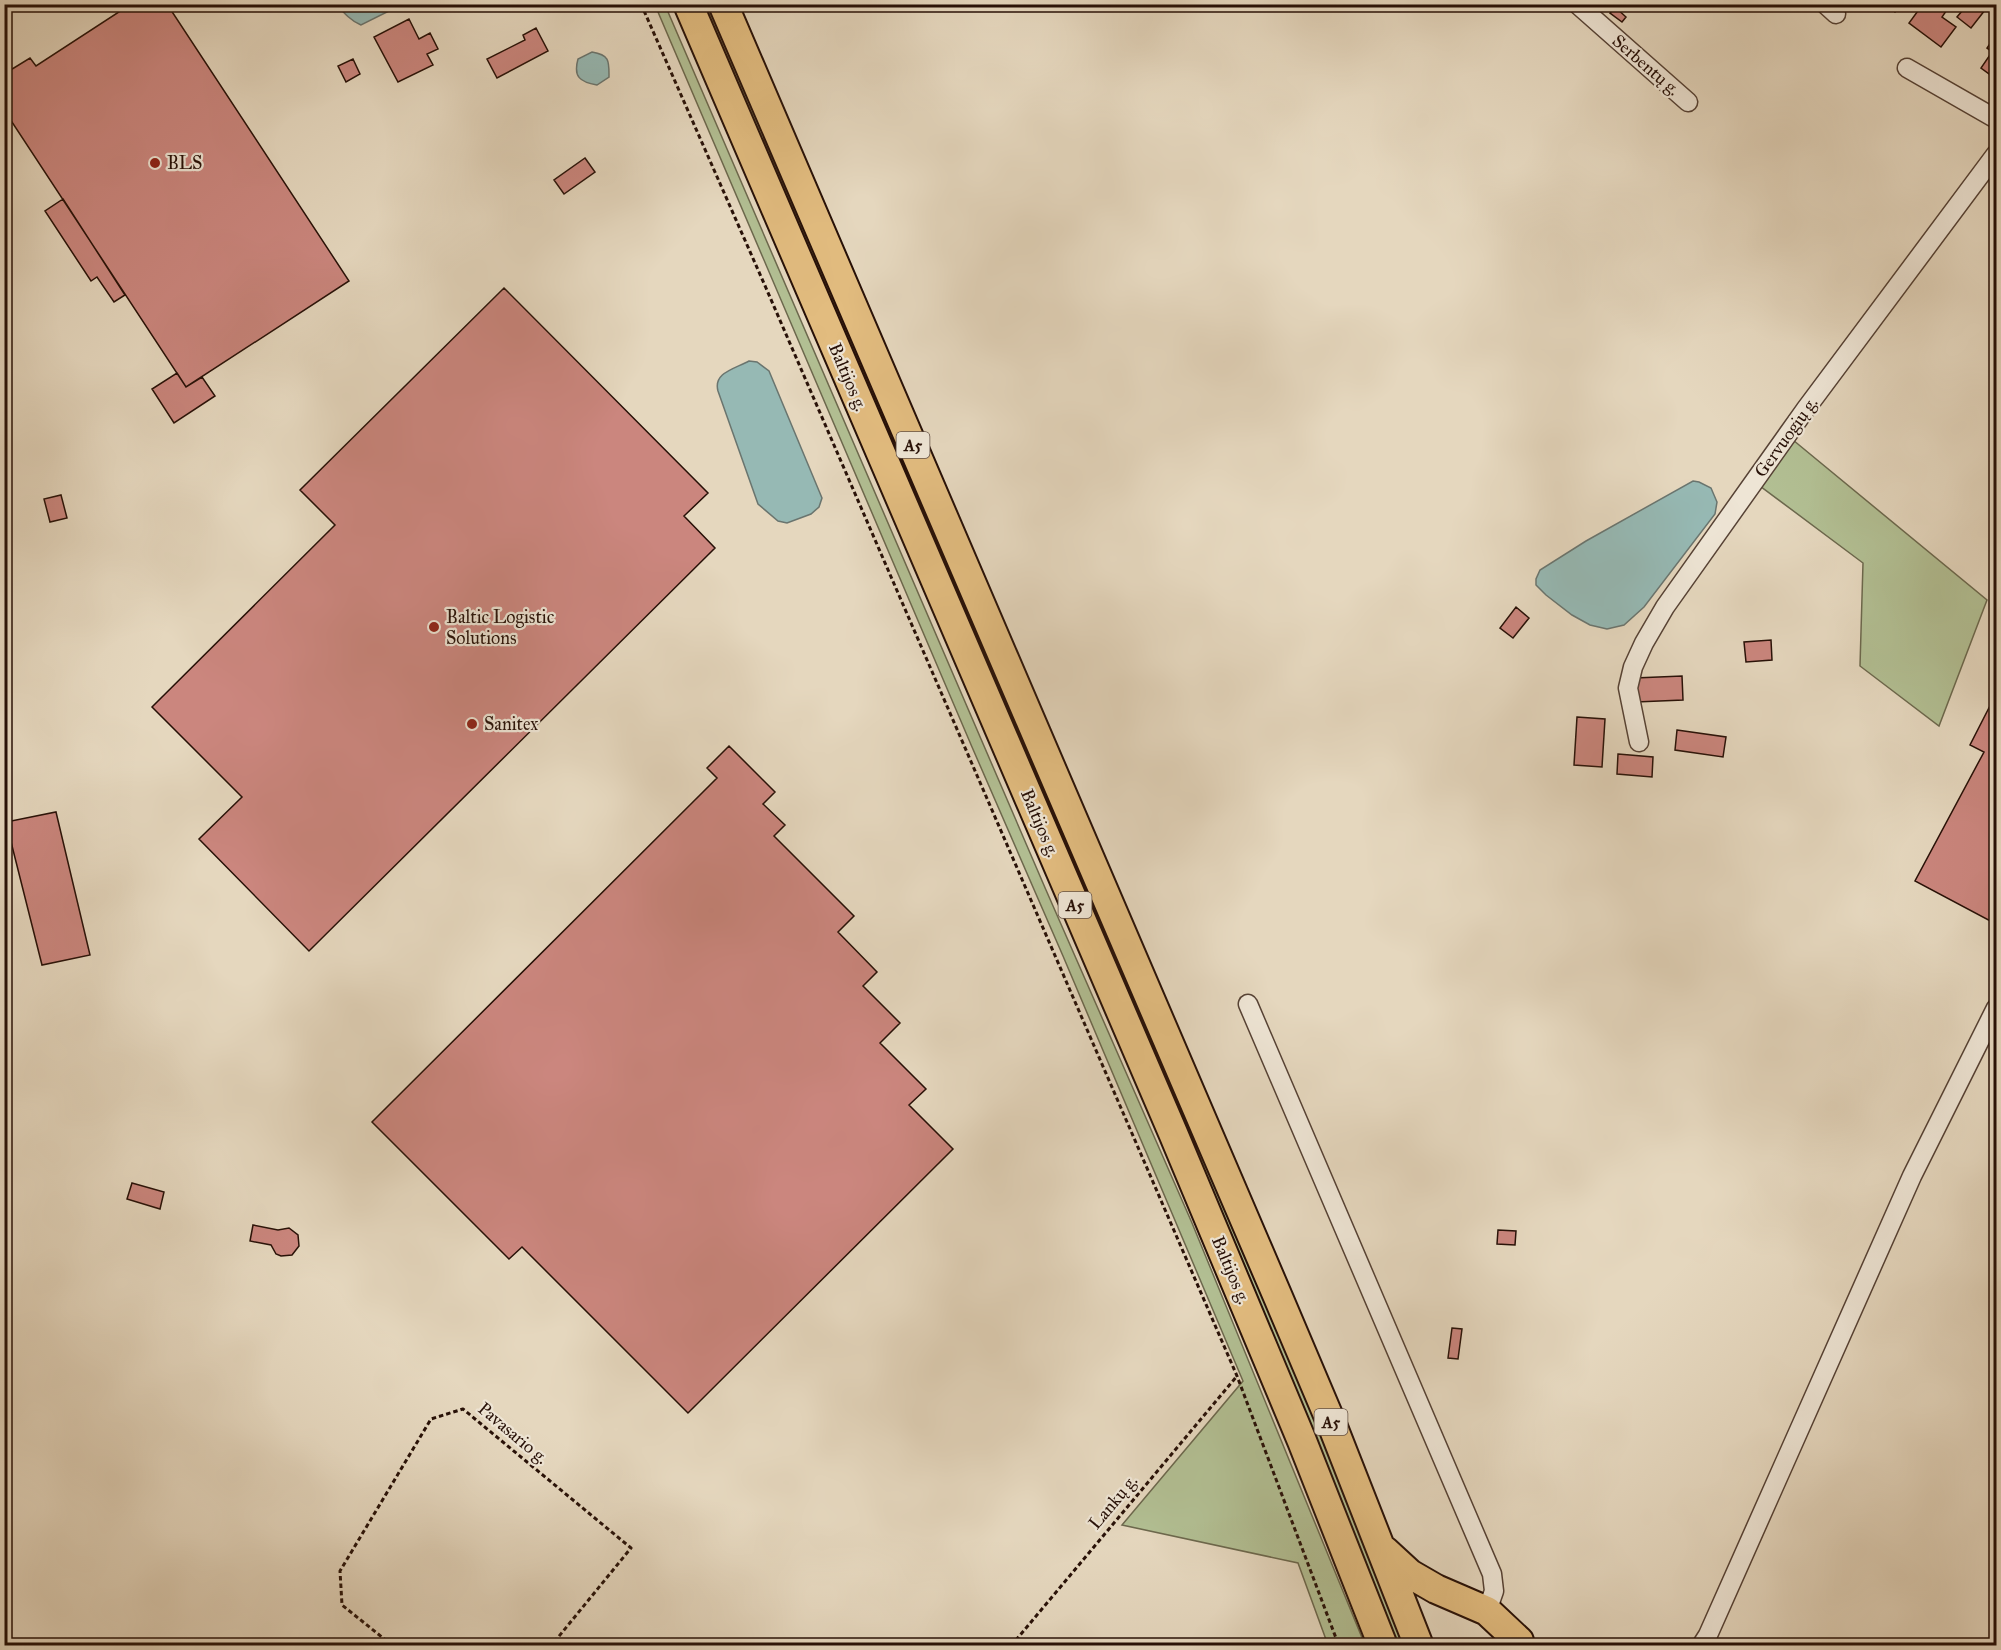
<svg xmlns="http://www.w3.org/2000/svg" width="2001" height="1650" viewBox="0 0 2001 1650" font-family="'IM FELL Great Primer',serif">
<rect width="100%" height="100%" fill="#e5d7be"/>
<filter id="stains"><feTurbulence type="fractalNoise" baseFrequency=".00333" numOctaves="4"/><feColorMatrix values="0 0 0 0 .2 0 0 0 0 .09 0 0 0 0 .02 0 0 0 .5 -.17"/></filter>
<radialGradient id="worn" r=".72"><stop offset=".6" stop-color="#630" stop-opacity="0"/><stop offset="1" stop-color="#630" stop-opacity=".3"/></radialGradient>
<path fill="#b2bf93" stroke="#6c684d" stroke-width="1.5" d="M655 5H665L1046 890 1192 1223 1365 1645H1328L1298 1563 1122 1525 1243 1381 1063 956 972 747Z
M700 5H711L1296 1370 1405 1645H1390Z
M1793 440 1987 600 1939 726 1860 666 1863 563 1760 486Z"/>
<path fill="#96b9b4" stroke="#6a756f" stroke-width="1.5" d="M337 5H401L361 25C351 21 344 13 337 5Z
M592 52C610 55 609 61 609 77L597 85C580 82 573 77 578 59Z
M749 361 757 362 769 371 822 498 819 507 811 514 787 523 778 521 758 504 718 391C713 373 734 369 749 361Z
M1693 481 1699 482 1711 488 1717 502 1715 514 1644 607 1624 625 1607 629 1590 625 1572 615 1546 595 1536 585V579L1540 570 1586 541Z"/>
<path fill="#cb867e" stroke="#271007" stroke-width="1.5" d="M131 4H167L349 281 186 387 12 122 4 127V74L30 58 36 66Z
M1885 4H1902L1895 12Z
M1923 4H1951L1942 17 1956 27 1941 47 1909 23Z
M1968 4H1978L1985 10 1971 28 1957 17Z
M1615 7 1626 17 1622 22 1610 13Z
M409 19 419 39 430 33 438 49 427 54 433 65 398 82 374 37Z
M536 28 548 51 497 78 487 59 525 40 523 35Z
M1996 35V79L1981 68 1992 52 1987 48Z
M353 59 360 74 346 82 338 66Z
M585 158 595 172 564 194 554 180Z
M63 199 125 295 114 302 97 277 91 281 45 211Z
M504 288 708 493 684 516 715 548 309 951 199 839 242 797 152 707 335 525 300 490Z
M177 373 186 387 202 377 215 396 174 423 152 389Z
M61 495 67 518 50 522 44 499Z
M1516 607 1529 618 1513 638 1500 628Z
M1771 640 1772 660 1746 662 1744 642Z
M1682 676 1683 700 1636 702 1635 678Z
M1996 694V924L1915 881 1984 752 1970 745Z
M1577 717 1605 719 1602 767 1574 765Z
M1677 730 1726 737 1723 757 1675 750Z
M729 746 775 792 763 804 785 825 774 836 854 916 838 932 877 972 863 986 900 1023 880 1043 926 1089 909 1105 953 1149 688 1413 522 1247 509 1259 372 1122 717 778 707 768Z
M1618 754 1653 757 1652 777 1617 774Z
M56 812 90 955 42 965 6 822Z
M132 1183 164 1192 160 1209 127 1199Z
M253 1225 278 1230 289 1228 298 1235 299 1246 292 1255 281 1256 276 1254 271 1245 250 1241Z
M1498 1230 1516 1231 1515 1245 1497 1244Z
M1452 1328 1462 1329 1458 1359 1448 1358Z"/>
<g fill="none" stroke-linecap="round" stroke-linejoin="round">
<defs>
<path id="minor" d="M1577 4 1688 102
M1825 4 1836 14
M1907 68 1996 119
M1639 742 1628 688 1633 667 1644 643 1665 607 1805 410 1996 154
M1248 1004 1492 1574 1494 1591 1487 1611
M1701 1646 1708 1635 1912 1176 1996 1008"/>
<path id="trunk" d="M688 4 1173 1133 1302 1441 1383 1646
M723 4 1278 1297 1331 1422 1419 1646
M1385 1551 1410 1574 1436 1589 1487 1611 1519 1641"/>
</defs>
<use href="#minor" stroke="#564235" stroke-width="21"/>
<use href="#trunk" stroke="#271007" stroke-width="32"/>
<path stroke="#271007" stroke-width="3" stroke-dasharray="4.5 3" stroke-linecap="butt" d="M641 4 766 288 1237 1376 1339 1646
M393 1646 342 1605 340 1571 431 1419 463 1409 631 1548 551 1646
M1011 1646 1237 1376"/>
<use href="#minor" stroke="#eee5d5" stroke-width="18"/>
<use href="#trunk" stroke="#e2bc7f" stroke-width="28"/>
</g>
<g fill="#8f2418" stroke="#eee5d5" stroke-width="2">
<circle cx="155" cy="163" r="6"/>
<circle cx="434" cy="627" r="6"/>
<circle cx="472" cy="724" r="6"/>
</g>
<g text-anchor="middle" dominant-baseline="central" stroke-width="4.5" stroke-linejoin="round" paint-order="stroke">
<g fill="#eee5d5" stroke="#635045" stroke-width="1.5">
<rect x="896.5" y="432" width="33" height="26" rx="4.5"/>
<rect x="1058.5" y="892" width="33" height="26" rx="4.5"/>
<rect x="1314.5" y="1409" width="33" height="26" rx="4.5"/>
</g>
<g font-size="16" font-weight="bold" fill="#271007">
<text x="913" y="445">A5</text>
<text x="1075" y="905">A5</text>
<text x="1331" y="1422">A5</text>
</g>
<g font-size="18" fill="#271007" stroke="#eee5d5">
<text transform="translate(1646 65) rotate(41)">Serbentų g.</text>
<text transform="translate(848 377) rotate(67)">Baltijos g.</text>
<text transform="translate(1786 437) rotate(-54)">Gervuogių g.</text>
<text transform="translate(1040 823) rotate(67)">Baltijos g.</text>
<text transform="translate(1231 1270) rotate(67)">Baltijos g.</text>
<text transform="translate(513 1433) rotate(40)">Pavasario g.</text>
<text transform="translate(1113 1502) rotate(-50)">Lankų g.</text>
</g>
<g font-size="18" fill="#271007" stroke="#eee5d5" text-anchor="start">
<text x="167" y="163">BLS</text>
<text x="446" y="617">Baltic Logistic<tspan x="446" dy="21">Solutions</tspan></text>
<text x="484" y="724">Sanitex</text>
</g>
</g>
<rect width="2001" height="1650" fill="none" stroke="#e5d7be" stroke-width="24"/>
<rect x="6" y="6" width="1989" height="1638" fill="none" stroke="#271007" stroke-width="3"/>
<rect x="12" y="12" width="1977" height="1626" fill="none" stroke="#271007" stroke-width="1.5"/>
<rect width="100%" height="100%" filter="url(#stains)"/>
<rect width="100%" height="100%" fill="url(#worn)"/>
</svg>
